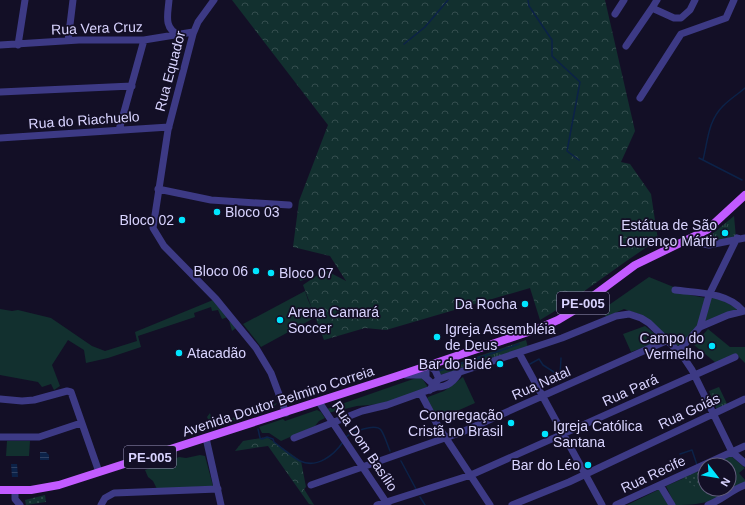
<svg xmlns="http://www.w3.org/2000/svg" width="745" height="505" viewBox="0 0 745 505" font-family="Arial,sans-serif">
<defs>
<pattern id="forest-crowns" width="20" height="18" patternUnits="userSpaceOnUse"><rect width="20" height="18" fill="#12302f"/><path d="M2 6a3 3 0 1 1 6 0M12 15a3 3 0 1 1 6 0" fill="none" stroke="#344d4e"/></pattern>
<pattern id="park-tufts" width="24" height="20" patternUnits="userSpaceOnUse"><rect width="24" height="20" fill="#12302f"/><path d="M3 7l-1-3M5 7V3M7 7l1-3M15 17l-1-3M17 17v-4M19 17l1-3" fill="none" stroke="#344d4e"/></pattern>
<pattern id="garden-dots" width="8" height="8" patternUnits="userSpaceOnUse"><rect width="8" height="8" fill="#12302f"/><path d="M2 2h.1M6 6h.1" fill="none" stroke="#344d4e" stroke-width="1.8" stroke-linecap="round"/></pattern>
<pattern id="water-rules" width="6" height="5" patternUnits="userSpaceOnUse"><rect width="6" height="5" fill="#0c2248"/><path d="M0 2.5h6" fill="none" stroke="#2f4163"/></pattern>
</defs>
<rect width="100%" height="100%" fill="#130f26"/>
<path fill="#12302f" d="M309 271 311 278 300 281 298 275Z
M649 277 681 290 690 295 706 298 700 325 679 347 642 315 624 309 606 317 604 312 606 307Z
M305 291 308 300 316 317 261 347 243 324Z
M710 297 720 299 738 309 703 324Z
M213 300 219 306 236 328 232 331 228 317 222 319 218 310 212 311 211 307 194 313 195 317 138 336 141 347 108 358 86 363 84 350 68 340 52 365 60 386 54 390 51 384 42 387 38 382 0 375V309L12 311 18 310 51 318 92 346 105 351 137 341 135 332Z
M645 326 663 340 631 352 623 334Z
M708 329 730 347H745V363L738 356 716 363 694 345Z
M419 377 422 378 429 389 381 404 357 406 328 413 327 409Z
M463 377 475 403 439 419H436L426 400 428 397 444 391Z
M277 403 274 407 216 427 211 425 207 417 210 413 212 420 218 423Z
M317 410 321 412 325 418 319 421 315 426 281 441 269 433H262L259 427 283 419 285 421Z
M7 441H30L29 456H6Z
M200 455 205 456 213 486 157 489 153 481 148 477 145 470 179 457 186 458Z
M731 456 745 468 739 473 745 480V484C716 500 709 505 675 505L666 486 705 469V489H729V465H712Z
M660 489 670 505H627Z"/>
<path fill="url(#forest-crowns)" d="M232 0H605L635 131 621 162 630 164 651 194 658 240C618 265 581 296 540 320L530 288 386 330 365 328 324 340 303 285 325 270 346 281 330 256 293 247 299 201 328 125Z
M267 437 301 461 306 487 304 489 314 505 309 504 268 446 235 451 243 441Z"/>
<path fill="url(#park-tufts)" d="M734 216 736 238 711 242 705 240Z
M283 270 292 271 293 275 282 280Z
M526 340 528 348 440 375 438 370Z
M719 387 728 406 718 412 709 391Z"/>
<path fill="url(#garden-dots)" d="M697 471 703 484 697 488 682 478Z
M45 495 46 502 26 505 25 500Z"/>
<path fill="url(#water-rules)" d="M40 452H46L49 455V460H40Z
M11 464H17L18 477H12Z"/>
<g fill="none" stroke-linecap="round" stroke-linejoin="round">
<path stroke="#0c2248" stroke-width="1.5" d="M528 0 529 6 552 40V56L580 82 567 151 579 160
M404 44 425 27 448 0
M699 158 742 180
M703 160C708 140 708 121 723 106 730 99 738 94 745 88
M500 351 519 344
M530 364 539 359 543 365 560 376 561 358
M439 371 499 351
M258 429 260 438 262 439 267 437 273 439 274 442C282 448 291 456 300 461 317 469 334 455 343 442
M346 437C352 432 375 423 381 430 385 436 387 444 390 451
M680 454 692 450 697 465
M401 461 416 489
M702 471 705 475
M717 489 722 495
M420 497 425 505"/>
<path stroke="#3d3a85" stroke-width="7" d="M169 0C168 14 163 28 179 35
M214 0 198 22 193 34 168 130 153 228 164 246 216 299 256 348 271 373 286 413
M652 8 657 0
M615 14 624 0
M68 41 73 0
M0 45 79 40H144L193 32
M18 45 25 0
M626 46 652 8 674 18H681L690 10 695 0
M0 92 132 86
M640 98 681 34 726 18 734 0
M119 130 144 40
M0 138 169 127
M158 189 211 200 289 205
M685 241 709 245 745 238
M675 290C698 293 728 292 743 311
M700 327 709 295 737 238
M678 352 700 327 728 315 745 311
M519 353 602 505
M406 375H423L435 386
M426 377V370L429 366 435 370 439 379
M430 390 433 384 439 379 562 338 616 316 629 314 641 318 649 323 682 355 692 370 732 452 745 463
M421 394 438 426 490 505
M0 399 22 401 34 400 67 391 71 392 99 472
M319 402 388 505
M0 437H39L81 423
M206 438 221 505
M294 438 362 411 387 405 437 387C448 387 455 381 460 371
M311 485 462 432 668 340
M660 485 672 505
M15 490V499L20 505
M101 505 105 498 114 493 218 489
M377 505 471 475 735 357
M512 505 569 482 745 399
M616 505 745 446
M708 505C722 500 731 490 745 485"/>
<path stroke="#c25bff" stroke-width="8" d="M0 490H31L59 485 397 376 537 329 558 320 573 311 635 265 707 230 745 195"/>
</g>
<g fill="#00e5ff" stroke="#130f26" stroke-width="1.5">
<circle cx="217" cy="212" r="4"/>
<circle cx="182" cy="220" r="4"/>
<circle cx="725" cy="233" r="4"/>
<circle cx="256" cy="271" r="4"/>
<circle cx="271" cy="273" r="4"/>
<circle cx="525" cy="304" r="4"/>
<circle cx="280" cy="320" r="4"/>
<circle cx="437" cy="337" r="4"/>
<circle cx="712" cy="346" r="4"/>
<circle cx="179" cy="353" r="4"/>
<circle cx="500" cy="364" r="4"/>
<circle cx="511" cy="423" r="4"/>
<circle cx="545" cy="434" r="4"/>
<circle cx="588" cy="465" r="4"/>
</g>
<g text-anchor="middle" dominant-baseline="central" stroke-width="3.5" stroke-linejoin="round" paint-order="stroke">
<g fill="#130f26" stroke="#9e99be" stroke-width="1">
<rect x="557" y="292" width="52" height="22" rx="3"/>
<rect x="124" y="446" width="52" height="22" rx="3"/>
</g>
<g font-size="13" font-weight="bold" fill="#d9d4ff">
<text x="583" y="303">PE-005</text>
<text x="150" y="457">PE-005</text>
</g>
<g font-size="14" fill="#d9d4ff" stroke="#130f26">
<text transform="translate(97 28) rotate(-2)">Rua Vera Cruz</text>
<text transform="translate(170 71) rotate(-75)">Rua Equador</text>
<text transform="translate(84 120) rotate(-4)">Rua do Riachuelo</text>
<text transform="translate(541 383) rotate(-24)">Rua Natal</text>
<text transform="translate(630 390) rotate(-24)">Rua Pará</text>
<text transform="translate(278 401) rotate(-18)">Avenida Doutor Belmino Correia</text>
<text transform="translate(689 411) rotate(-25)">Rua Goiás</text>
<text transform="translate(365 446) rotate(56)">Rua Dom Basílio</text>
<text transform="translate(653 474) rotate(-25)">Rua Recife</text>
</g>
<g font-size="14" fill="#d9d4ff" stroke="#130f26" text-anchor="end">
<text x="225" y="212" text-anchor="start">Bloco 03</text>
<text x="174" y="220">Bloco 02</text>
<text x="717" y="225">Estátua de São<tspan x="717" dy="16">Lourenço Mártir</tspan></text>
<text x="248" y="271">Bloco 06</text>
<text x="279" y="273" text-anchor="start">Bloco 07</text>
<text x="517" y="304">Da Rocha</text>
<text x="288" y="312" text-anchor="start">Arena Camará<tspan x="288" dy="16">Soccer</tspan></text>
<text x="445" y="329" text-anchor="start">Igreja Assembléia<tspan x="445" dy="16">de Deus</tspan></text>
<text x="704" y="338">Campo do<tspan x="704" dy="16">Vermelho</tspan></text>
<text x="187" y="353" text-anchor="start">Atacadão</text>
<text x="492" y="364">Bar do Bidé</text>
<text x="503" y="415">Congregação<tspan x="503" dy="16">Cristã no Brasil</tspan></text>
<text x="553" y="426" text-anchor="start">Igreja Católica<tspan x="553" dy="16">Santana</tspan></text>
<text x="580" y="465">Bar do Léo</text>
</g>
</g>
<g transform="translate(717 477) rotate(121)"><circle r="19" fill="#130f26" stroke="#625e7d"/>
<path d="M0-3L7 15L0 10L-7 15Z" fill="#00e5ff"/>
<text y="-6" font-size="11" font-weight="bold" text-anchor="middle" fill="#d9d4ff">N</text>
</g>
</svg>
